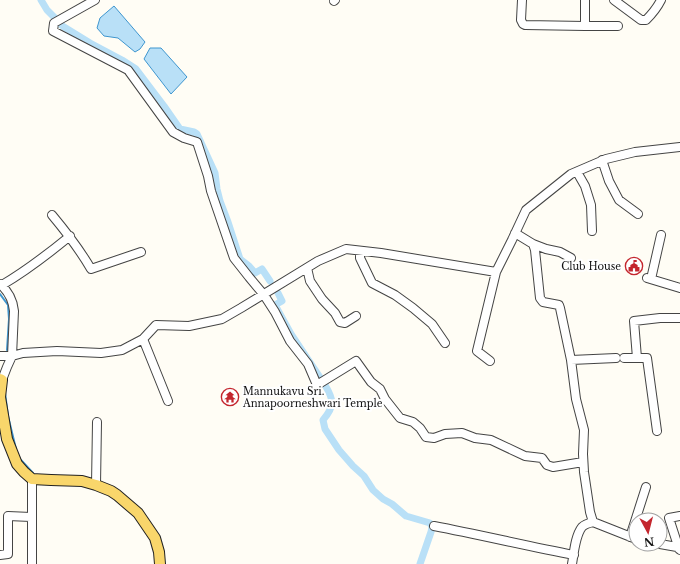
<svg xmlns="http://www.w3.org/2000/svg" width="680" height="564" viewBox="0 0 680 564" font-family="'Libre Baskerville',serif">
<rect width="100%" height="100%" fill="#fffdf5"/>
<path fill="#b9e0f7" stroke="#3f96cf" d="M114 6 145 42 140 49 135 52 118 38 104 36 97 28 100 18Z
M150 48H161L187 77 171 94 144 59Z"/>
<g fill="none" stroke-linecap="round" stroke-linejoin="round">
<path stroke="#3f96cf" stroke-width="2" d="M0 294 8 305 9 319 7 350
M5 393 8 416 16 449
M21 460 33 473"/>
<path stroke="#b9e0f7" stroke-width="7" d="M41 0 47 10 55 18
M60 24 64 27 90 43 122 60 136 69 164 106 180 129 194 132 197 134 215 173 217 189 220 201 228 222 240 259 249 266 255 273 262 269 270 281
M278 293 282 301 275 305 291 334 321 379
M325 385C334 400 335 406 323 420L325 429 339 450 353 466 364 476 373 490 383 499 392 504 406 516 430 523 432 527 431 532 420 564"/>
<defs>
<path id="minor" d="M95 0 54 23 53 31 128 70 173 132 184 138 197 142 208 176 211 191 234 258 249 277 264 295 275 312 290 341 308 364 317 385 356 361 371 382 380 389 385 399 400 418 413 422 420 428 426 437 434 438 445 434 462 433 475 438 491 440 525 456 542 458 547 465 553 467 583 462
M522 0 521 20 523 24 525 25 585 26
M585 0V26H618
M614 0 641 20H646C652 14 657 8 661 0
M334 1 335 0
M602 160 609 181 619 200 638 214
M577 172 585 186 591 205 592 231
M52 215C67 233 80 250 91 269L141 252
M515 233 533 244 535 250 540 298 543 302 559 305 560 308 571 360 576 399 584 430 583 454 584 472 590 512 593 522
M533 244 546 249 560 252 571 258
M360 251V258L372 283 395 295 413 308 432 324 445 343
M307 268 310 281 322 299 335 313 340 322 345 323 356 316
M647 278 680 288
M651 279 661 235
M0 284C8 291 13 300 14 311L12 356H0
M2 285C26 271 48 254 70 236
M143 339 168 401
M624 358H647L657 431
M637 358 634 321 660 318H680
M571 360 616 358
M490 361 477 351 496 272
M2 380 7 367 12 356 23 353 57 351 101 353 122 350 143 339 156 325 189 326 222 319 241 308 318 261 346 249 381 253 496 272 512 240 526 210 571 174 606 159 635 152 680 147
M96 485 97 422
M680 516 669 518 679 549H680
M434 526C481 535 527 546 574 555
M630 537 646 487
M660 544 677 547 680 550
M0 555 8 554V516L31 517
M32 564V479
M572 564C574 553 575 536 582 527 585 524 589 523 593 522L636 539"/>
<path id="major" d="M0 379 2 380 0 397 7 439 17 464 24 472 32 479 51 480 82 481 96 485 111 491 117 495 138 513 155 538 159 552 160 564"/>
</defs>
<use href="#minor" stroke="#444" stroke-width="10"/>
<use href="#major" stroke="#222" stroke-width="12"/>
<use href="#minor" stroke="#fff" stroke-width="8"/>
<use href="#major" stroke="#f9d66b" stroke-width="10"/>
</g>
<defs>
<symbol id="civic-ring" viewBox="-11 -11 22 22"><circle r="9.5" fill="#fff" stroke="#c4262e" stroke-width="1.5"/><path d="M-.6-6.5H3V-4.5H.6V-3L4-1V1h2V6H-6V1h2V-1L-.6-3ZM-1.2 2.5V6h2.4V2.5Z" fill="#c4262e"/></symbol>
<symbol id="temple-ring" viewBox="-11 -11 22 22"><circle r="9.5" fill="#fff" stroke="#c4262e" stroke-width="1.5"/><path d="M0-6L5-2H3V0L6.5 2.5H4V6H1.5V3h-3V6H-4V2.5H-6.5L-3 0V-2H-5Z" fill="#c4262e"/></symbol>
</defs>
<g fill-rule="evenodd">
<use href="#civic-ring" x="624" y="256" width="20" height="20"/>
<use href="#temple-ring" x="220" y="387" width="20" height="20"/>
</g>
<g text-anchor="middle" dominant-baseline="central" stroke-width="4" stroke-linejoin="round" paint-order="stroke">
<g font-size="10" fill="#111" stroke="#fff" text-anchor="end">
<text x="621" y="266">Club House</text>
<text x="243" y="391" text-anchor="start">Mannukavu Sri.<tspan x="243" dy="12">Annapoorneshwari Temple</tspan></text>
</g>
</g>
<g transform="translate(648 532) rotate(173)"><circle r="19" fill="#ffffff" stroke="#a0a0a0"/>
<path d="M0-3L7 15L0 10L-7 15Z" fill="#c4262e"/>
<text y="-6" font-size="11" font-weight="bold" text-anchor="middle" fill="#111111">N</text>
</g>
</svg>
